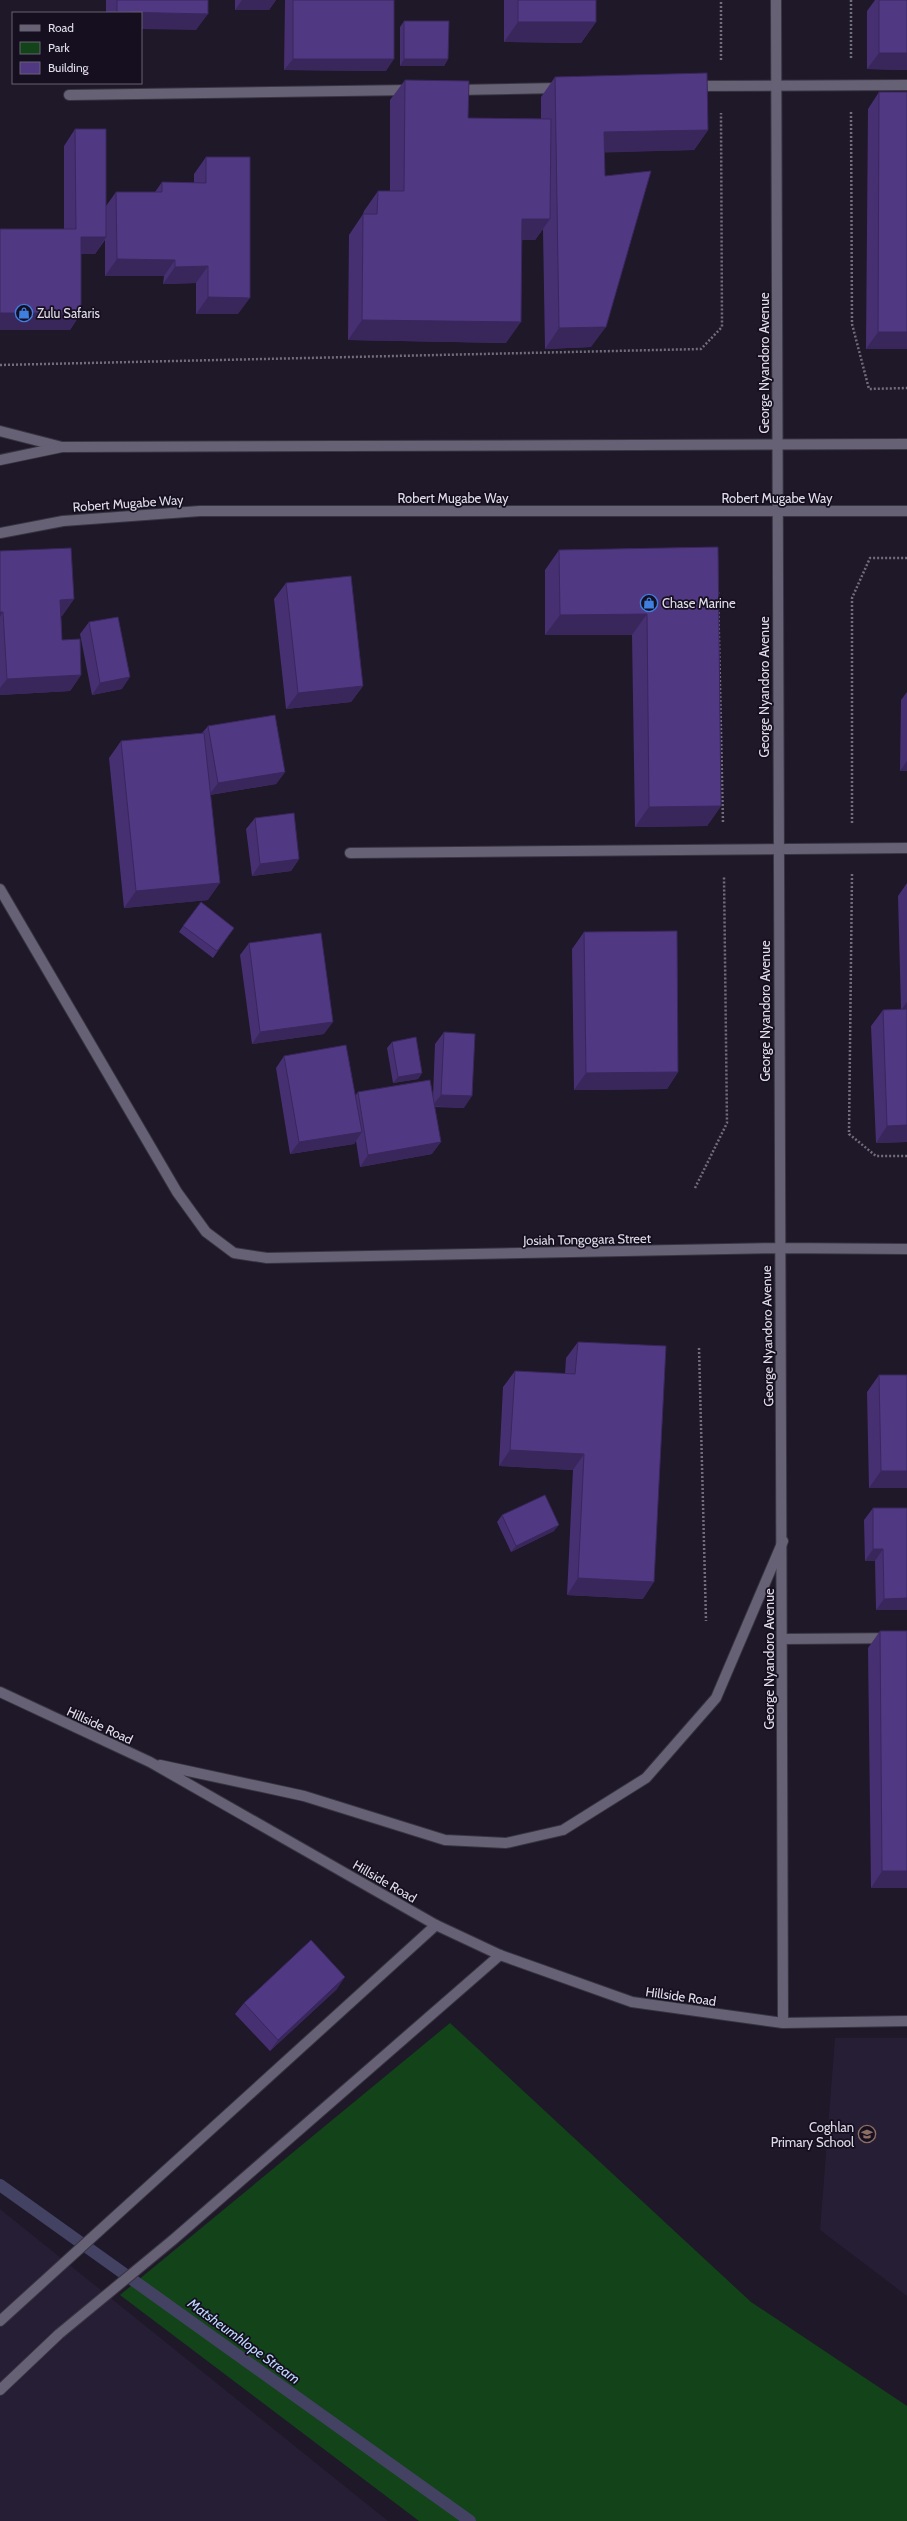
<svg xmlns="http://www.w3.org/2000/svg" width="907" height="2521" viewBox="0 0 907 2521" font-family="Cabin,sans-serif">
<rect width="100%" height="100%" fill="#1e1829"/>
<path fill="#261e35" d="M835 2038H907V2296L820 2230Z
M0 2209 388 2521H0Z"/>
<path fill="#134419" d="M450 2023 751 2302 907 2406V2521H419L120 2295Z"/>
<g fill="none" stroke-linecap="round" stroke-linejoin="round">
<path stroke="#434263" stroke-width="12" d="M0 2185 470 2521"/>
<defs>
<path id="service" d="M693 86 907 85
M455 90 559 88
M69 95 411 90
M350 853 907 848
M782 1639 907 1638
M0 2321 436 1925
M0 2390 59 2334 174 2239 500 1955"/>
<path id="minor" d="M776 0 783 2023
M0 431 62 447
M0 889 177 1192 206 1232 234 1253 267 1258 779 1248 907 1249"/>
<path id="tertiary" d="M0 1692 150 1762 436 1925 500 1955 632 2002 783 2023 907 2021
M160 1765 304 1796 445 1840 506 1843 563 1830 646 1778 716 1698 783 1541"/>
<path id="secondary" d="M0 460 62 447 907 444
M0 533 63 521 200 511H907"/>
</defs>
<use href="#service" stroke="#383441" stroke-width="12"/>
<use href="#minor" stroke="#383441" stroke-width="12"/>
<use href="#tertiary" stroke="#383441" stroke-width="12"/>
<use href="#secondary" stroke="#383441" stroke-width="12"/>
<path stroke="#726d7c" stroke-width="2.5" stroke-dasharray="2 2" stroke-linecap="butt" d="M851 0V59
M721 60V0
M851 112 852 324 869 389 907 388
M0 365 701 349 722 327 721 113
M718 592 723 823
M852 823V598L870 558H907
M852 874 849 1134 876 1156H907
M695 1188 727 1123 724 876
M699 1348 706 1621"/>
<use href="#service" stroke="#676175" stroke-width="10"/>
<use href="#minor" stroke="#676175" stroke-width="10"/>
<use href="#tertiary" stroke="#676175" stroke-width="10"/>
<use href="#secondary" stroke="#676175" stroke-width="10"/>
</g>
<path fill="#463071" d="M106 0H208L196 30 141 13H106Z
M235 0H276L269 10H235Z
M285 0H394L386 71 284 70 285 1Z
M504 0H596V22L581 43 504 42Z
M875 0H907V70L867 69V11Z
M404 21 448 59 444 66H400V27Z
M555 77 708 130 694 150 604 152 591 347 545 349 543 229 535 240H522L506 343 348 340 349 235 363 214 364 211 378 191H390V100L405 80 468 118 541 119V97Z
M879 92 907 349H866L868 109Z
M75 129 106 206 116 192H155L162 182 194 183V174L206 157 238 314H196V283L163 284 164 276H105V240L95 254H81V313L70 330H0V229H64V146Z
M718 547 721 806 707 826 635 827 632 635H545V570L559 550Z
M0 551 74 599 62 616H61L62 640 81 675 70 691 0 695Z
M286 583 363 686 351 702 286 709 274 599Z
M89 622 122 689 92 695 80 634Z
M907 692V771H900L901 700Z
M208 726 285 772 276 784 210 795 208 900 124 908 109 758 121 741 202 733Z
M255 818 299 859 291 871 252 876 246 829Z
M907 883V1142L876 1143 871 1026 883 1010 901 1009 898 896Z
M183 926 234 928 213 958 179 932Z
M584 932 678 1072 667 1089 574 1090 572 949Z
M249 943 324 1034 252 1044 240 955Z
M444 1032 464 1108 434 1107 432 1154 360 1167 356 1141 354 1144 290 1154 276 1068 284 1056 355 1096 358 1092 433 1097 435 1044Z
M392 1042 422 1073 418 1079 393 1083 387 1048Z
M578 1342 643 1599 567 1595 573 1470 499 1466 503 1387 515 1371 565 1374 566 1358Z
M879 1375 907 1488H869L867 1392Z
M873 1508 907 1610H876L875 1561H865L864 1520Z
M502 1515 554 1531 511 1552 497 1522Z
M880 1631H907V1888H871L868 1648Z
M337 1989 270 2051 235 2014 244 2003Z"/>
<path fill="#39275c" d="M242 0H276L269 10H235Z
M117 12 208 14 196 30 141 29V13H116Z
M518 22H596L581 43 504 42Z
M879 53H907V70L867 69Z
M293 59H394L386 71 284 70Z
M404 59H448L444 66H400Z
M708 130 694 150 590 153 604 132Z
M522 219H550L535 240H507Z
M81 237H106L95 254H69Z
M117 259 175 260 164 276H105Z
M208 266 196 283 163 284 175 267Z
M208 297 250 298 238 314H196Z
M0 313H81L70 330H0Z
M362 320 521 322 506 343 348 340Z
M606 327 591 347 545 349 559 328Z
M878 332H907V349H866Z
M74 599 62 616H48L60 600Z
M0 612H3L0 617Z
M647 614 632 635H545L560 615Z
M81 675 70 691 0 695V688L7 679Z
M130 677 122 689 92 695 100 683Z
M363 686 351 702 286 709 298 693Z
M907 761V771H900Z
M285 772 276 784 209 795 218 783Z
M721 806 707 826 635 827 649 807Z
M299 859 291 871 252 876 260 864Z
M220 883 208 900 124 908 136 891Z
M907 1002V1010H901Z
M333 1022 324 1034 252 1044 260 1032Z
M678 1072 667 1089 574 1090 586 1073Z
M422 1073 418 1079 393 1083 398 1077Z
M441 1095 472 1096 464 1108 432 1106Z
M907 1125V1142L876 1143 887 1126Z
M362 1132 354 1144 290 1154 299 1142Z
M441 1142 432 1154 360 1167 368 1155Z
M510 1450 584 1454 573 1470 499 1466Z
M881 1471H907V1488H869Z
M559 1525 554 1531 511 1552 516 1546Z
M873 1549H883L875 1561H865Z
M578 1578 654 1582 643 1599 567 1595Z
M907 1598V1610H876L884 1599Z
M882 1871H907V1888H871Z
M345 1977 337 1989 270 2051 278 2040Z"/>
<path fill="#513883" stroke="#39275c" d="M117 0H208V14L117 12Z
M293 0H394V59H293Z
M518 0H596V22H518Z
M879 0H907V53H879Z
M404 21H449L448 59H404Z
M707 73 708 130 604 132 605 176 651 171 606 327 559 328 555 77Z
M405 80 469 81 468 118 551 119 550 219H522L521 322 362 320 363 214H377L378 191H404Z
M879 92H907V332H878Z
M75 129H106V237H81V313H0V229H76Z
M206 157H250V298L208 297V266L175 267V260L117 259 116 192H162V182L206 183Z
M718 547 721 806 649 807 647 614 560 615 559 550Z
M71 548 74 599 60 600 62 640 80 639 81 675 7 679 3 612H0V551Z
M351 576 363 686 298 693 286 583Z
M118 617 130 677 100 683 89 622Z
M275 715 285 772 218 783 208 726Z
M204 733 220 883 136 891 121 741Z
M294 813 299 859 260 864 255 818Z
M201 902 234 928 217 951 183 926Z
M677 931 678 1072 586 1073 584 932Z
M321 933 333 1022 260 1032 249 943Z
M907 1009V1125L887 1126 883 1010Z
M444 1032 475 1034 472 1096 441 1095Z
M416 1037 422 1073 398 1077 392 1042Z
M346 1045 362 1132 299 1142 284 1056Z
M430 1080 441 1142 368 1155 358 1092Z
M578 1342 666 1346 654 1582 578 1578 584 1454 510 1450 515 1371 575 1374Z
M879 1375H907V1471H881Z
M545 1495 559 1525 516 1546 502 1515Z
M873 1508H907V1598L884 1599 883 1549H873Z
M880 1631H907V1871H882Z
M311 1940 345 1977 278 2040 244 2003Z"/>
<defs>
<symbol id="shop-ring" viewBox="-11 -11 22 22"><circle r="9.5" fill="#150f1f" stroke="#3f7fe0" stroke-width="1.5"/><path d="M-5-2.5h2.3a2.7 3.5 0 0 1 5.4 0H5L5.5 6h-11ZM-1.5-2.5h3a1.5 2.3 0 0 0-3 0Z" fill="#3f7fe0"/></symbol>
<symbol id="school-ring" viewBox="-11 -11 22 22"><circle r="9.5" fill="#150f1f" stroke="#8d6e63" stroke-width="1.5"/><path d="M0-5L7-2L0 1L-7-2ZM-4 1L0 2.5L4 1V4Q0 6-4 4Z" fill="#8d6e63"/></symbol>
</defs>
<g fill-rule="evenodd">
<use href="#shop-ring" x="14" y="303" width="20" height="20"/>
<use href="#shop-ring" x="639" y="593" width="20" height="20"/>
<use href="#school-ring" x="857" y="2124" width="20" height="20"/>
</g>
<g text-anchor="middle" dominant-baseline="central" stroke-width="3.5" stroke-linejoin="round" paint-order="stroke">
<g font-size="13" fill="#e0dde9" stroke="#150f1f" text-anchor="start">
<text x="37" y="313">Zulu Safaris</text>
<text x="662" y="603">Chase Marine</text>
<text x="854" y="2127" text-anchor="end">Coghlan<tspan x="854" dy="15">Primary School</tspan></text>
</g>
<g font-size="13" fill="#e0dde9" stroke="#150f1f">
<text transform="translate(764 363) rotate(-90)">George Nyandoro Avenue</text>
<text x="453" y="498">Robert Mugabe Way</text>
<text x="777" y="498">Robert Mugabe Way</text>
<text transform="translate(128 503) rotate(-4)">Robert Mugabe Way</text>
<text transform="translate(764 687) rotate(-90)">George Nyandoro Avenue</text>
<text transform="translate(765 1011) rotate(-90)">George Nyandoro Avenue</text>
<text transform="translate(587 1239) rotate(-1)">Josiah Tongogara Street</text>
<text transform="translate(767 1336) rotate(-91)">George Nyandoro Avenue</text>
<text transform="translate(769 1659) rotate(-90)">George Nyandoro Avenue</text>
<text transform="translate(100 1725) rotate(25)">Hillside Road</text>
<text transform="translate(385 1881) rotate(30)">Hillside Road</text>
<text transform="translate(681 1996) rotate(8)">Hillside Road</text>
</g>
<g font-size="14" font-style="italic" fill="#bdd9ff" stroke="#150f1f">
<text transform="translate(244 2341) rotate(36)">Matsheumhlope Stream</text>
</g>
</g>
<rect x="12" y="12" width="130" height="72" fill="#150f1f" stroke="#666170"/>
<rect x="20" y="25" width="20" height="6" fill="#676175" stroke="#666170"/>
<text x="48" y="32" font-size="12" fill="#e0dde9">Road</text>
<rect x="20" y="42" width="20" height="12" fill="#134419" stroke="#666170"/>
<text x="48" y="52" font-size="12" fill="#e0dde9">Park</text>
<rect x="20" y="62" width="20" height="12" fill="#513883" stroke="#666170"/>
<text x="48" y="72" font-size="12" fill="#e0dde9">Building</text>
</svg>
